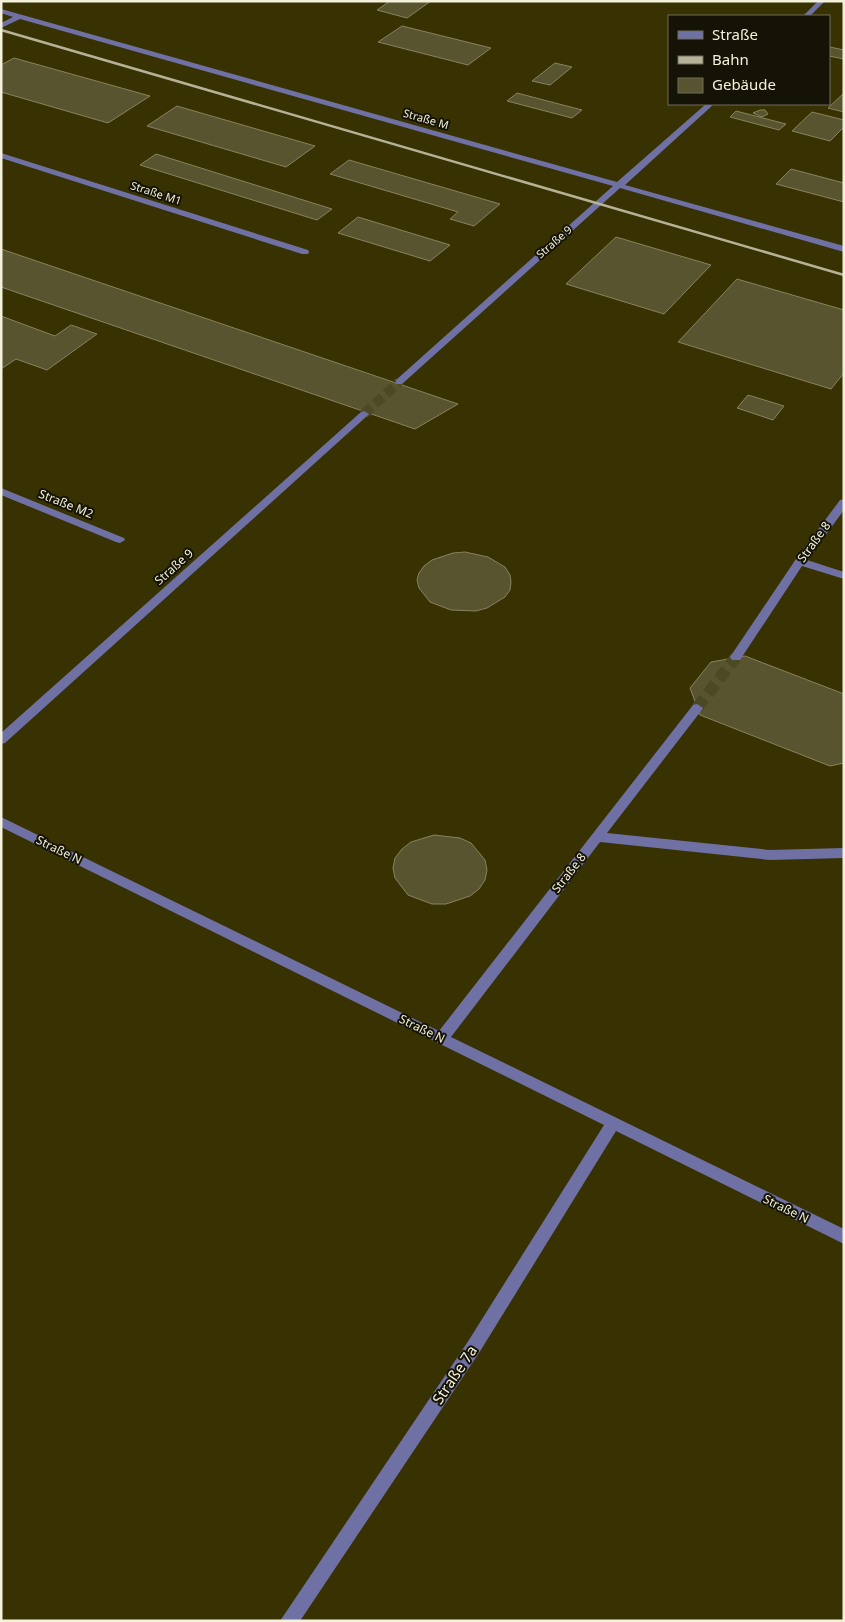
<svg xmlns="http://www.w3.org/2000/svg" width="845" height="1622" viewBox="0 0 845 1622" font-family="'Noto Sans',sans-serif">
<rect width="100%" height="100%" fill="#302b05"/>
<path fill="#383101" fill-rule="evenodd" d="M 1,1 L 844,1 L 844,1621 L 1,1621 ZM 669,16 L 829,16 L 829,104 L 669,104 Z"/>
<path fill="#595430" stroke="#88835d" d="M 390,1 L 431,1 L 407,18 L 377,10 Z
M 402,26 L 491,48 L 468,65 L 378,42 Z
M 830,47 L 844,50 L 844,59 L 829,56 Z
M 14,58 L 150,96 L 108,123 L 1,92 L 1,65 Z
M 555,63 L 572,67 L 550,85 L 532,81 Z
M 517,93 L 582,110 L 572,118 L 507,101 Z
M 844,93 L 844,112 L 828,108 Z
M 177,106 L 315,146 L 286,167 L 147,126 Z
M 760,110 L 765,110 L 768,114 L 762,117 L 753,113 Z
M 736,111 L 786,124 L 779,130 L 730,117 Z
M 812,112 L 844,120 L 844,127 L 830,141 L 792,131 Z
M 156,154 L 332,209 L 317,220 L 140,165 Z
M 349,160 L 500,204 L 474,226 L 450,219 L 458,212 L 330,174 Z
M 791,169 L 844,183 L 844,202 L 776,184 Z
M 358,217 L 450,245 L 430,261 L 338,233 Z
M 616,237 L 711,265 L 664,314 L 566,284 Z
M 1,249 L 458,404 L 415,429 L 1,287 Z
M 737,279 L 844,310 L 844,373 L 831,389 L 678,342 Z
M 1,316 L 55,336 L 71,325 L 97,334 L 47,370 L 16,359 L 1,369 Z
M 748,395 L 784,406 L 773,420 L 737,408 Z
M 465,552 L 488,557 L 505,567 L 510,575 L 511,582 L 510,590 L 505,597 L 487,608 L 476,611 L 451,610 L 430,602 L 419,588 L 417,580 L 419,573 L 424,566 L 432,560 L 453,553 Z
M 745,656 L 844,694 L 844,763 L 830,766 L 700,715 L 690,688 L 711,662 Z
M 434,835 L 460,838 L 471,843 L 485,860 L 487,870 L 485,880 L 479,889 L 470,896 L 446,904 L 432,904 L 408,895 L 395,878 L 393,868 L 395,858 L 402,849 L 411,842 Z"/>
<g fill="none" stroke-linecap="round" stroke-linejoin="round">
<path stroke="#4d4925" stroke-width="10" stroke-dasharray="10 5" stroke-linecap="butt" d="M 364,414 L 399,382"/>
<path stroke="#4d4925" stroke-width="12" stroke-dasharray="12 6" stroke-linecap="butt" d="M 697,708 L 736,657"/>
<path fill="#6f71a5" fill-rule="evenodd" d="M 818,1 L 825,1 L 810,16 L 803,16 Z
M 1,9 L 617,182 L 706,104 L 714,104 L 625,185 L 844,246 L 844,252 L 620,188 L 402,384 L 396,384 L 396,380 L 613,186 L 20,19 L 1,28 L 1,23 L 13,17 L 1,13 Z
M 1,153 L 308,250 L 309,252 L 308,254 L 302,254 L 1,158 Z
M 364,411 L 369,414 L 367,416 L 5,743 L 1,744 L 1,733 L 361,412 Z
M 1,488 L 124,538 L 125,540 L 120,543 L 116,542 L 1,495 Z
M 844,499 L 844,510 L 807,560 L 844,572 L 844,579 L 802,566 L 740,660 L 732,660 L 730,657 L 732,654 L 796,559 L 840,500 Z
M 697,704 L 703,708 L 701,711 L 607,833 L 770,850 L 844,848 L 844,858 L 770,860 L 600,842 L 451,1037 L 844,1229 L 844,1244 L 616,1131 L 479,1353 L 300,1621 L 280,1621 L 467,1343 L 604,1125 L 1,827 L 1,817 L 439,1031 L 693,705 Z"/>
<path stroke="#b5b297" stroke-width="2.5" d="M 1,30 L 844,275"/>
</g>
<g text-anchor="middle" stroke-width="4" stroke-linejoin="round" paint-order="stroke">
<g font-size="11" fill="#f3f1dc" stroke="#151305">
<text transform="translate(426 119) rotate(16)" y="4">Straße M</text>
<text transform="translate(156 193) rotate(18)" y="4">Straße M1</text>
<text transform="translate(554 242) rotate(-41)" y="4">Straße 9</text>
</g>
<g font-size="12" fill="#f3f1dc" stroke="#151305">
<text transform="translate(66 504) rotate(22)" y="4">Straße M2</text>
<text transform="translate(814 542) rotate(-54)" y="4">Straße 8</text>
<text transform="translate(174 567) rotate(-42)" y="4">Straße 9</text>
<text transform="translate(59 850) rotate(26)" y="4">Straße N</text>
<text transform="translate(569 873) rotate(-52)" y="4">Straße 8</text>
<text transform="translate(422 1029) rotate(26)" y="4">Straße N</text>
<text transform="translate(786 1209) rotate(26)" y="4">Straße N</text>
</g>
<g font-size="15" fill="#f3f1dc" stroke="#151305">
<text transform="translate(455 1375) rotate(-56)" y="5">Straße 7a</text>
</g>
</g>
<rect width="845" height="1622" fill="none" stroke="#f3f1dc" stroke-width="5"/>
<rect x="668" y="15" width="162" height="90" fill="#151305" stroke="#6e6c5b"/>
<rect x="678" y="31" width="25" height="8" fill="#6f71a5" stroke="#6e6c5b"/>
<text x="712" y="40" font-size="15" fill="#f3f1dc">Straße</text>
<rect x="678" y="56" width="25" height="8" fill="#b5b297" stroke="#6e6c5b"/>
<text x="712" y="65" font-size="15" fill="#f3f1dc">Bahn</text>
<rect x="678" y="78" width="25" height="15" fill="#595430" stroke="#6e6c5b"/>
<text x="712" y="90" font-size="15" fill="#f3f1dc">Gebäude</text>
</svg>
